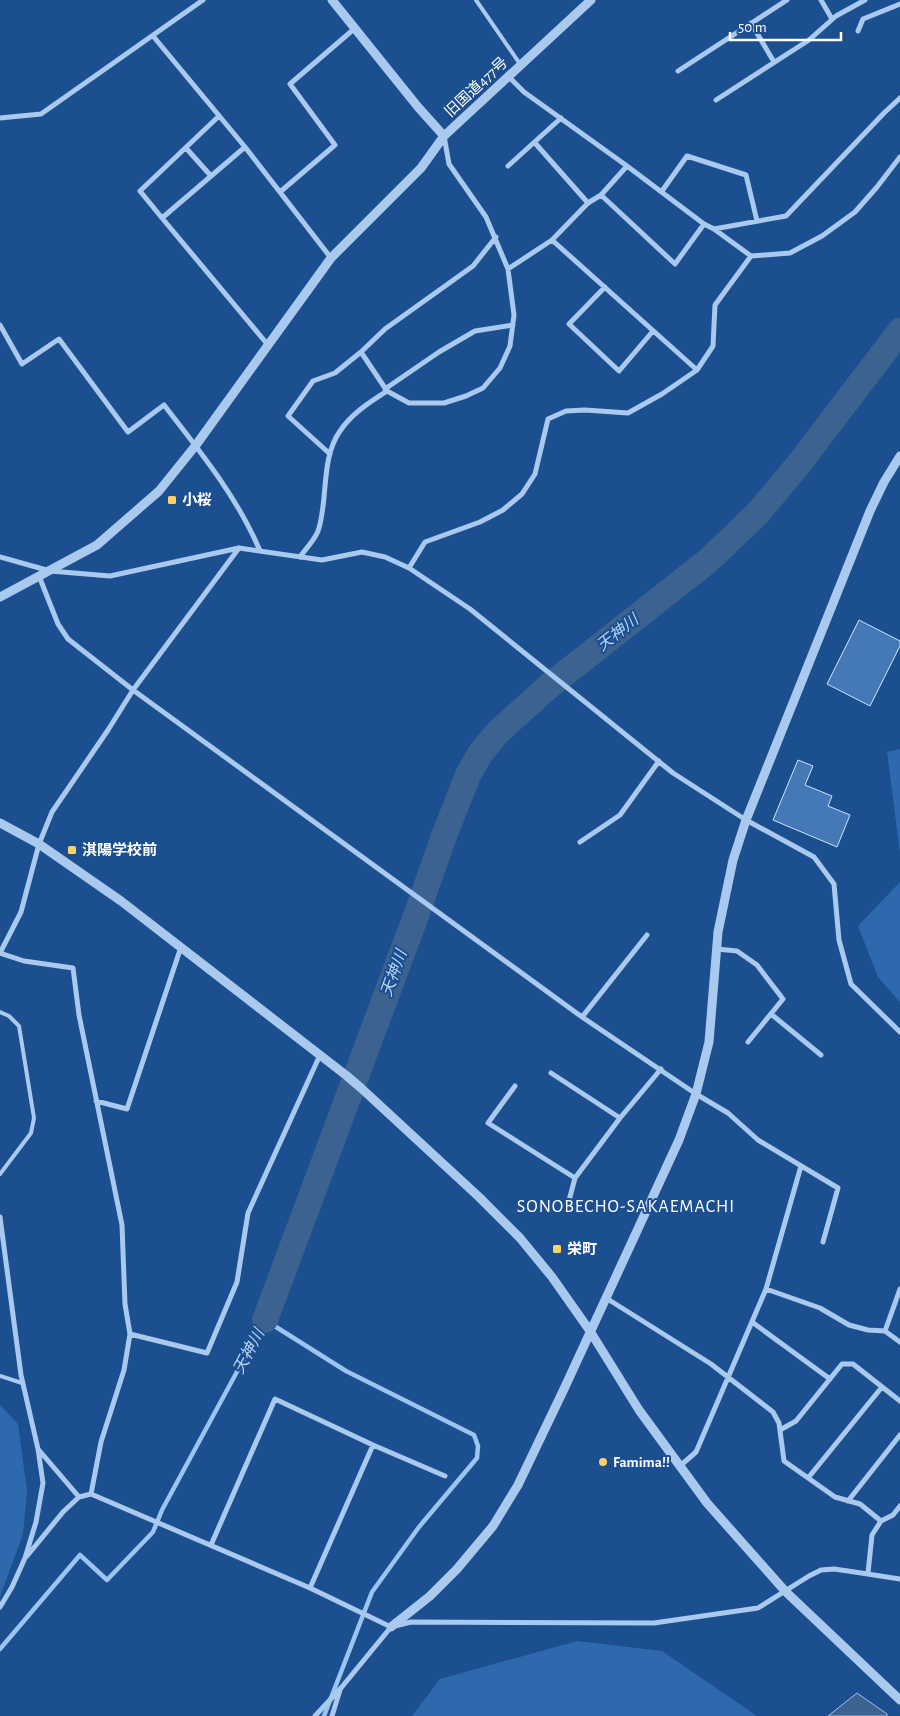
<svg xmlns="http://www.w3.org/2000/svg" width="900" height="1716" viewBox="0 0 900 1716" font-family="'Alegreya Sans','Noto Sans JP',sans-serif">
<rect width="100%" height="100%" fill="#1b4f8f"/>
<path fill="#2e69ad" d="M 900,749 L 900,853 L 887,752 Z
M 900,882 L 900,1002 L 878,977 L 858,926 Z
M 0,1405 L 18,1424 L 27,1491 L 23,1534 L 0,1597 Z
M 577,1641 L 662,1651 L 757,1716 L 412,1716 L 440,1679 Z"/>
<path fill="#3c6290" stroke="#9cc4f0" d="M 857,1693 L 887,1714 L 887,1716 L 828,1716 Z"/>
<g fill="none" stroke-linecap="round" stroke-linejoin="round">
<path stroke="#9cc4f0" stroke-width="4.5" d="M 0,1649 L 80,1555 L 107,1580 L 153,1532 L 162,1510 L 265,1320 L 346,1371 L 474,1435 L 478,1446 L 477,1458 L 419,1527 L 372,1592 L 324,1716"/>
<path stroke="#3c6290" stroke-width="26" d="M 265,1320 L 417,913 L 444,836 L 468,775 L 480,754 L 497,733 L 549,686 L 709,560 L 758,513 L 798,465 L 900,331"/>
</g>
<path fill="#4478b7" stroke="#cfe3fa" d="M 859,620 L 900,641 L 900,646 L 870,706 L 827,684 Z
M 798,760 L 813,766 L 805,785 L 832,796 L 828,806 L 850,815 L 837,847 L 773,820 Z"/>
<g fill="none" stroke-linecap="round" stroke-linejoin="round">
<path stroke="#a9c9ee" stroke-width="4" d="M 476,0 L 520,64
M 0,1012 L 9,1016 L 19,1026 L 34,1118 L 31,1133 L 0,1174
M 0,1376 L 22,1383"/>
<path stroke="#a9c9ee" stroke-width="5" d="M 821,0 L 832,19
M 751,23 L 774,62
M 858,31 L 863,19 L 900,4
M 153,36 L 245,147 L 331,258
M 678,71 L 787,0
M 508,76 L 524,92 L 627,166 L 704,224 L 714,229 L 751,256 L 790,253 L 822,236 L 855,212 L 877,187 L 900,157
M 716,100 L 809,40 L 836,16 L 865,0
M 0,118 L 41,114 L 203,0
M 535,143 L 588,203
M 245,147 L 162,218 L 268,345
M 186,148 L 211,176
M 508,166 L 561,118
M 627,166 L 601,195 L 588,203 L 552,240 L 697,370
M 662,191 L 687,156 L 746,175 L 757,221
M 280,192 L 335,145 L 290,84 L 354,29
M 601,195 L 675,264 L 704,224
M 162,218 L 140,191 L 219,116
M 714,229 L 786,216 L 884,113 L 900,98
M 508,269 L 552,240
M 605,287 L 569,324 L 619,371 L 653,331
M 0,325 L 22,364 L 59,339 L 128,432 L 164,405 C 199,450 238,498 260,551
M 385,389 L 439,352 L 475,331 L 513,325
M 387,391 L 361,352 L 385,329 L 473,266 L 496,237
M 330,454 L 288,416 L 313,381 L 335,373 L 361,352
M 0,557 L 50,571 L 110,576 L 239,548 L 322,560 L 362,552 L 385,557 L 409,568 L 470,609 L 673,773 L 746,820 L 814,857 L 834,884 L 839,940 L 851,984 L 900,1032
M 300,557 C 306,548 317,538 319,528 C 328,497 321,458 340,431 C 352,413 370,402 387,391 L 409,403 L 444,403 L 466,396 L 483,388 L 500,368 L 510,346 L 514,315 L 508,269 L 486,217 L 449,164 L 444,136
M 409,568 L 425,542 L 480,522 L 503,510 L 522,494 L 535,474 L 548,419 L 566,411 L 585,410 L 628,413 L 662,394 L 697,370 L 713,346 L 715,305 L 751,256
M 39,576 L 58,624 L 68,639 L 133,690 L 582,1017 L 696,1094 L 728,1113 L 758,1140 L 838,1188 L 823,1242
M 580,842 L 620,815 L 659,761
M 717,949 L 737,951 L 757,965 L 783,999 L 748,1042
M 0,953 L 24,961 L 73,968 L 79,1015 L 122,1225 L 125,1304 L 130,1334 L 124,1370 L 101,1442 L 91,1494
M 0,953 L 21,912 L 39,844 L 52,812 L 108,730 L 133,690 L 239,548
M 771,1014 L 821,1055
M 582,1017 L 647,935
M 551,1073 L 620,1118
M 515,1086 L 488,1123 L 575,1178
M 96,1101 L 127,1109 L 181,947
M 567,1208 L 575,1178 L 620,1118 L 661,1069
M 0,1217 L 21,1375 L 38,1449 L 43,1483 L 36,1522 L 25,1558 L 12,1587 L 0,1607
M 766,1289 L 820,1308 L 849,1325 L 868,1330 L 885,1331 L 900,1342
M 606,1298 L 711,1364 L 773,1412 L 779,1423 L 784,1461 L 835,1497 L 860,1504 L 881,1521
M 752,1322 L 830,1379
M 885,1331 L 900,1289
M 130,1334 L 207,1353 L 237,1282 L 248,1213 L 320,1055
M 780,1430 L 796,1421 L 842,1364 L 853,1364 L 900,1401
M 38,1449 L 79,1497 L 91,1494 L 310,1588 L 391,1627
M 680,1466 L 696,1452 L 766,1289 L 801,1166
M 808,1478 L 882,1387
M 848,1501 L 900,1435
M 211,1545 L 275,1399 L 373,1445 L 445,1476
M 27,1556 L 63,1512 L 79,1497
M 868,1573 L 872,1535 L 881,1521 L 893,1515 L 900,1506
M 310,1588 L 373,1445
M 315,1716 L 341,1688 L 391,1627 L 411,1622 L 654,1623 L 758,1608 L 809,1576 L 821,1570 L 834,1569 L 848,1571 L 900,1579
M 332,1716 L 340,1690"/>
<path stroke="#a9c9ee" stroke-width="9" d="M 332,0 L 418,107 L 444,136
M 0,597 L 97,545 L 159,491 L 196,445 L 331,258 L 421,168 L 444,136 L 591,0
M 0,823 L 39,844 L 121,901 L 347,1076 L 361,1088 L 479,1197 L 520,1238 L 552,1277 L 590,1331 L 639,1410 L 707,1503 L 785,1591 L 900,1700
M 391,1627 L 430,1596 L 457,1569 L 493,1526 L 518,1485 L 564,1389 L 679,1140 L 696,1094 L 709,1042 L 718,932 L 733,860 L 746,820 L 870,511 L 884,482 L 900,456"/>
</g>
<g fill="#ffd166" stroke="#1b4f8f" stroke-width="2">
<rect x="167" y="495" width="10" height="10" rx="2.5"/>
<rect x="67" y="845" width="10" height="10" rx="2.5"/>
<rect x="552" y="1244" width="10" height="10" rx="2.5"/>
<circle cx="603" cy="1462" r="5"/>
</g>
<g text-anchor="middle" stroke-width="4" stroke-linejoin="round" paint-order="stroke">
<g font-size="15" fill="#fff" stroke="#1b4f8f">
<text transform="translate(476 87) rotate(-43)" y="5">旧国道477号</text>
</g>
<g font-size="15" font-weight="bold" fill="#fff" stroke="#1b4f8f" text-anchor="start">
<text x="182" y="505">小桜</text>
<text x="82" y="855">淇陽学校前</text>
<text x="567" y="1254">栄町</text>
<text x="613" y="1467">Famima!!</text>
</g>
<g font-size="16" font-style="italic" fill="#b5d3f5" stroke="#1b4f8f">
<text transform="translate(617 632) rotate(-38)" y="6">天神川</text>
<text transform="translate(393 973) rotate(-70)" y="6">天神川</text>
<text transform="translate(248 1351) rotate(-62)" y="6">天神川</text>
</g>
<g font-size="18" letter-spacing="1" fill="#fff" stroke="#1b4f8f">
<text x="626" y="1212">SONOBECHO-SAKAEMACHI</text>
</g>
</g>
<path d="M730 32v8h111v-8" fill="none" stroke="#ffffff" stroke-width="2.5"/>
<text x="738" y="32" font-size="15" fill="#ffffff" stroke="#1b4f8f" stroke-width="4" paint-order="stroke">50 m</text>
</svg>
